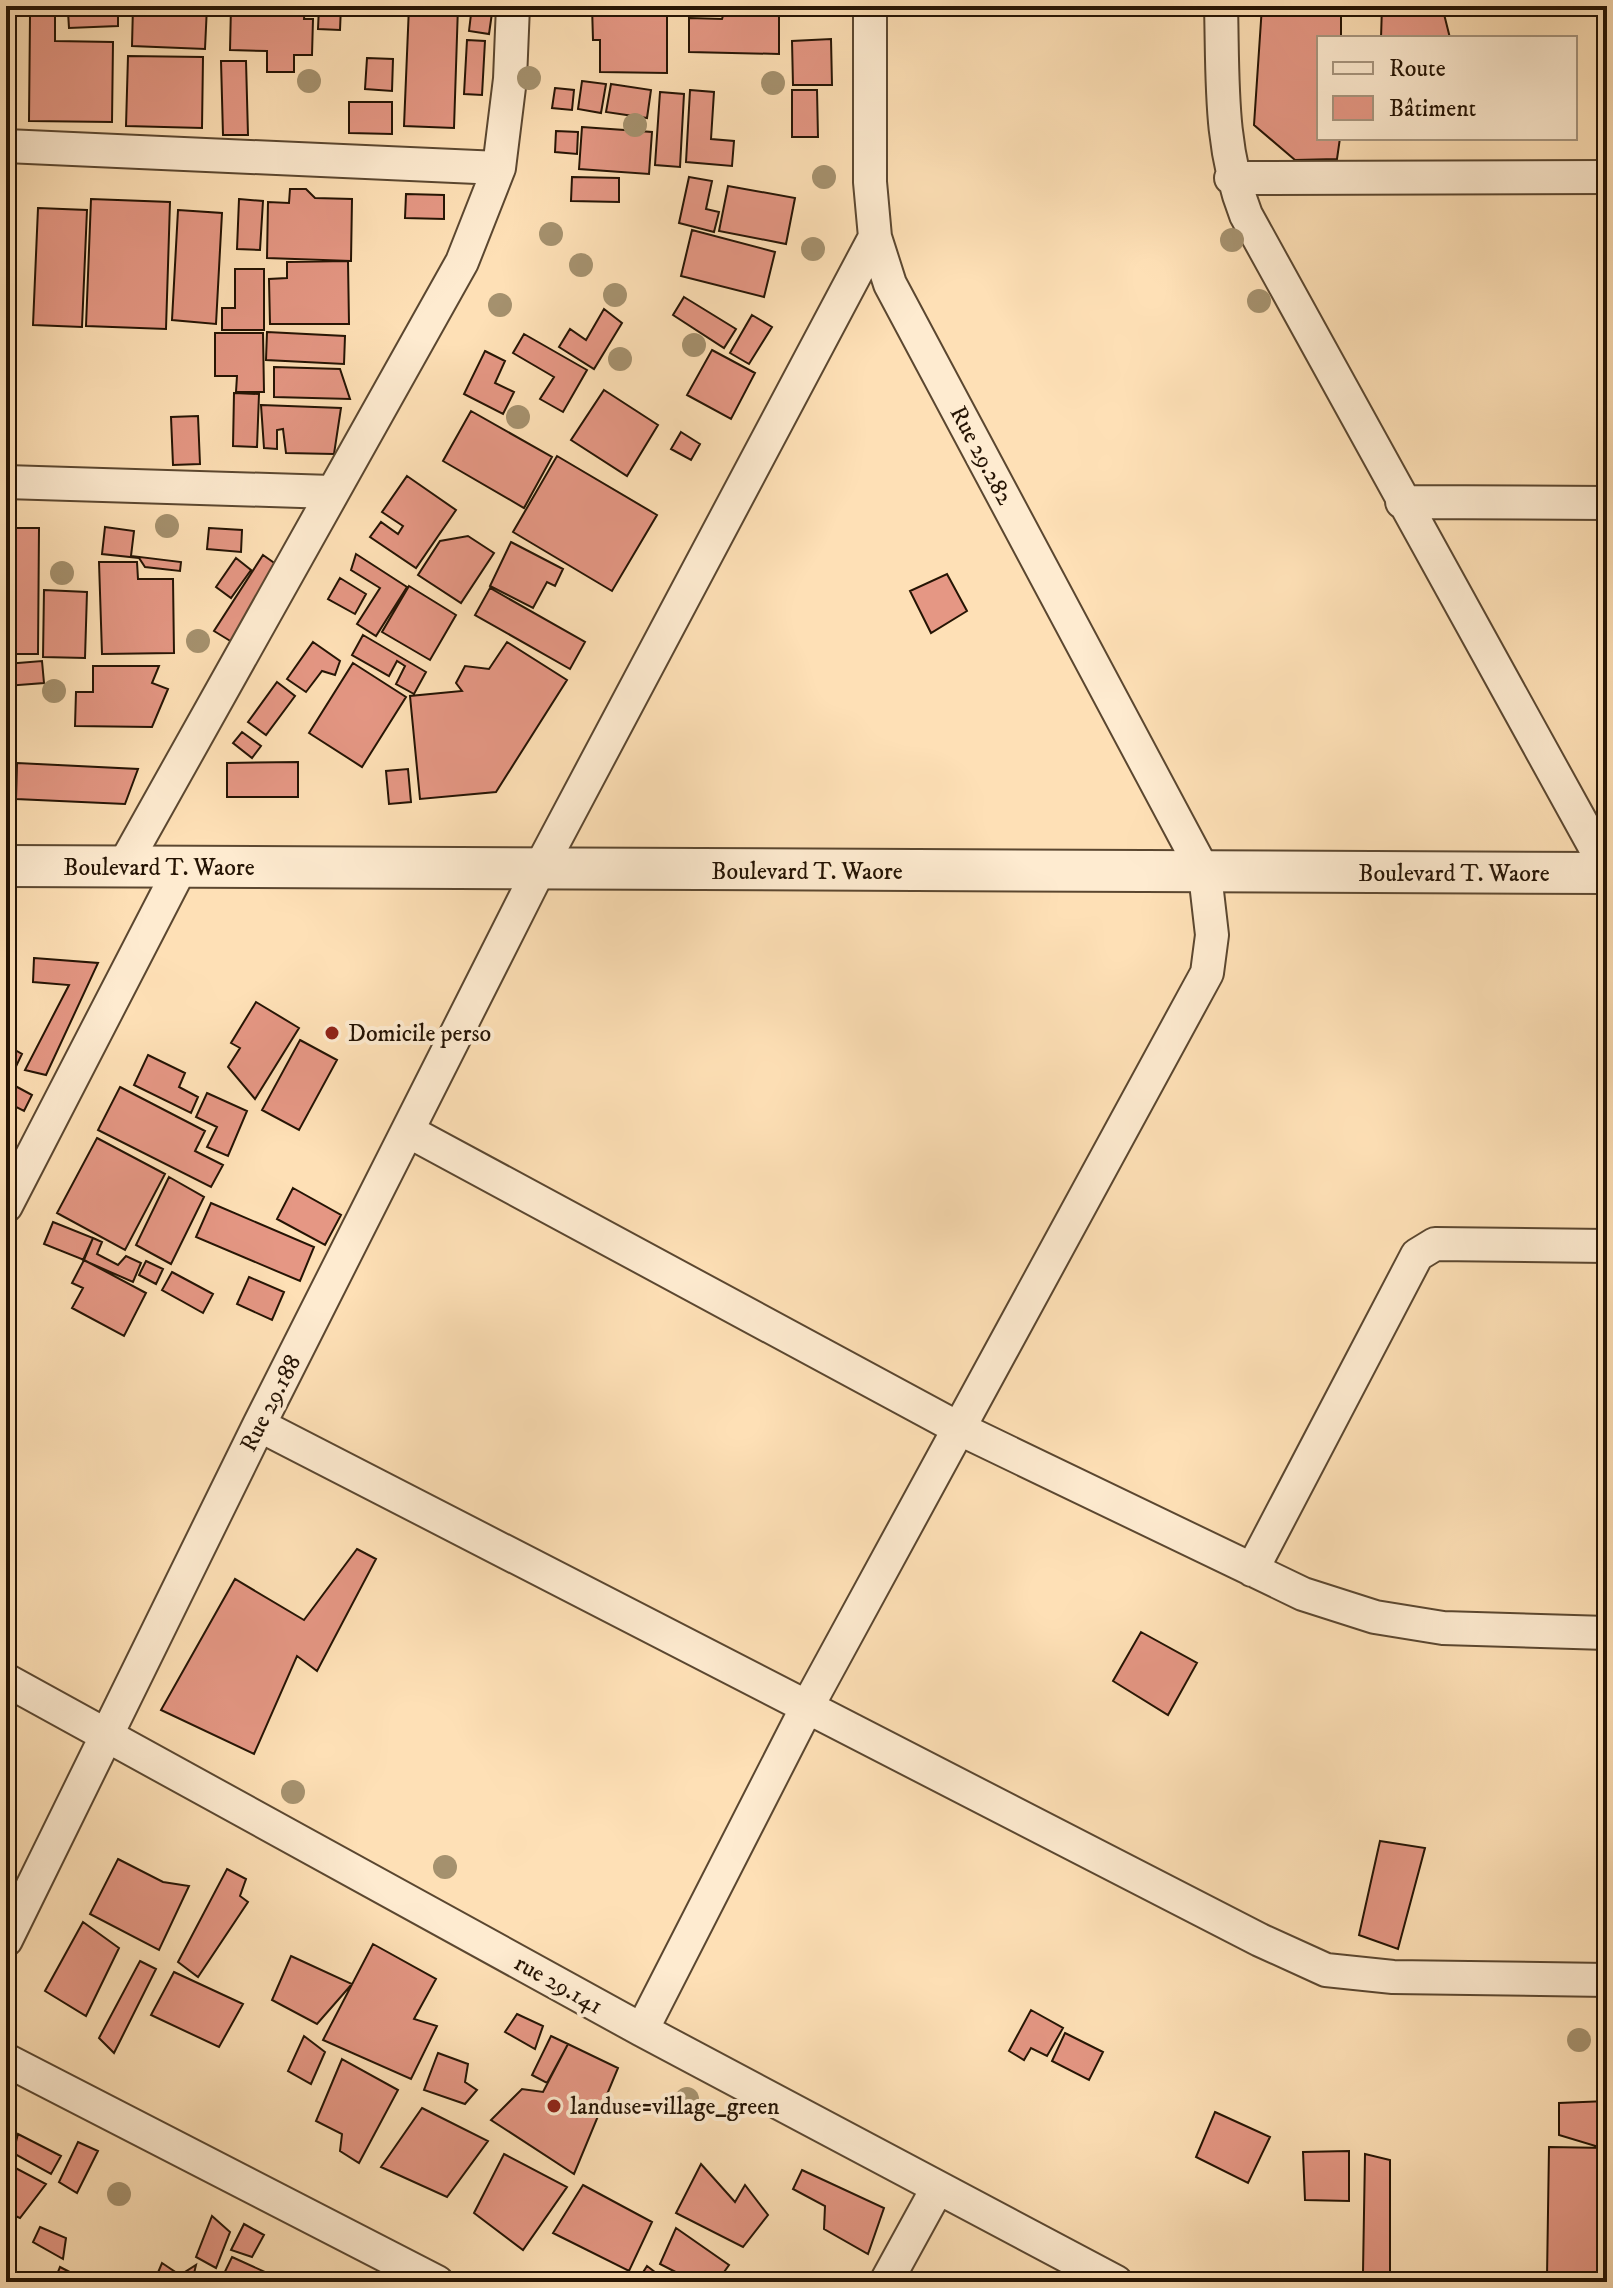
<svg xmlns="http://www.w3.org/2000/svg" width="1613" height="2288" viewBox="0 0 1613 2288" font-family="'IM FELL DW Pica',serif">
<rect width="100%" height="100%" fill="#fee0b6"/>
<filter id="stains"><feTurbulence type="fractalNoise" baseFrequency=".0025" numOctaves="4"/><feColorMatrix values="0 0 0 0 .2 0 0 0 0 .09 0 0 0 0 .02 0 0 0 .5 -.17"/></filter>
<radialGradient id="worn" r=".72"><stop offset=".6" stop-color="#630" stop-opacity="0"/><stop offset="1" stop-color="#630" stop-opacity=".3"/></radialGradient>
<path fill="#e59784" stroke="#251404" stroke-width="2" d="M 76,6 L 118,6 L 118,26 L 69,28 L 68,12 L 76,11 Z
M 133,6 L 207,6 L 205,49 L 132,46 Z
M 231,6 L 305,6 L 304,19 L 313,19 L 312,55 L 294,55 L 294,72 L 267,72 L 267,51 L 230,50 Z
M 319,6 L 394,6 L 394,9 L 341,6 L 340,30 L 318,29 Z
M 409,6 L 458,6 L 454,128 L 404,126 Z
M 472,6 L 493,6 L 489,34 L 469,31 Z
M 592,6 L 667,6 L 667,73 L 600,72 L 600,40 L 593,40 Z
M 691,6 L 719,6 L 718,15 L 691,14 Z
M 726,6 L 779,6 L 779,54 L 689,52 L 689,18 L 722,19 Z
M 1262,6 L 1341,6 L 1341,38 L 1319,38 L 1319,138 L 1340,138 L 1337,159 L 1295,160 L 1254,125 Z
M 1382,6 L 1442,6 L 1450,38 L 1381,38 Z
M 30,16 L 55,16 L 55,41 L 113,42 L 112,122 L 29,121 Z
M 831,39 L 832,85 L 793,85 L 792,41 Z
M 467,40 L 485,41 L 482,95 L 464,94 Z
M 128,56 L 203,57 L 202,128 L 126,126 Z
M 367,58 L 393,59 L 392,91 L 365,89 Z
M 221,61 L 246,61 L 248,135 L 223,135 Z
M 582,81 L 606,84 L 601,113 L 578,109 Z
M 611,84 L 651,90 L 647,118 L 606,112 Z
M 555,88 L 574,90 L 572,110 L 552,108 Z
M 690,90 L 714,92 L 711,139 L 734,141 L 732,166 L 686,162 Z
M 792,90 L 817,90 L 818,137 L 792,137 Z
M 660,92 L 684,94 L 680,167 L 655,165 Z
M 349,102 L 392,102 L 392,134 L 349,133 Z
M 582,127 L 652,132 L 649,174 L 579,169 Z
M 556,131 L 578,132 L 577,154 L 555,152 Z
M 572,177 L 619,178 L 619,202 L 571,201 Z
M 689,177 L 712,181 L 706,209 L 719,212 L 714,232 L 679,223 Z
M 728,186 L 795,198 L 786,244 L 719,231 Z
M 290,189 L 306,189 L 315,198 L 352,199 L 351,261 L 267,258 L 268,202 L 289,203 Z
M 406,194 L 444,195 L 444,219 L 405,218 Z
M 91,199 L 170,202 L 166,329 L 86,326 Z
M 239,199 L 263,201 L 260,250 L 237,249 Z
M 38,208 L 87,210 L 82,327 L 33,325 Z
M 178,210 L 222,213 L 216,324 L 172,320 Z
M 692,230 L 775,252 L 764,297 L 681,276 Z
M 348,261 L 349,324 L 270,324 L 269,279 L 287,278 L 287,262 Z
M 235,269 L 264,269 L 264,330 L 222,330 L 222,308 L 235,308 Z
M 684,297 L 736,329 L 724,348 L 673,315 Z
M 604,309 L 622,323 L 594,369 L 559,347 L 570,329 L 586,340 Z
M 752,315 L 772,327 L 749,364 L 730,353 Z
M 267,332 L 345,336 L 344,364 L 266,360 Z
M 215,333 L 263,333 L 264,392 L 236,392 L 237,376 L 215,376 Z
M 524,334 L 587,370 L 563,412 L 540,399 L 554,377 L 513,353 Z
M 712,350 L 755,373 L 731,419 L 687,395 Z
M 485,351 L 505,361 L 495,383 L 514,392 L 503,414 L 464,394 Z
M 274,367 L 340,369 L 350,399 L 274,397 Z
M 604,390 L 658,425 L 627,476 L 571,440 Z
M 234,393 L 259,394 L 257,447 L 233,446 Z
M 261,405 L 341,408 L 334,454 L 286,453 L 283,429 L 277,430 L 277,449 L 264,448 Z
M 471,411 L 552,457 L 524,508 L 443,461 Z
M 198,416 L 200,464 L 173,465 L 171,417 Z
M 681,432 L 700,444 L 691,460 L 671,449 Z
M 557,456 L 657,515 L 612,591 L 513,532 Z
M 407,476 L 456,510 L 416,568 L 370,537 L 381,522 L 398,534 L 403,526 L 382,512 Z
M 105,527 L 134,531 L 131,556 L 181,562 L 180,571 L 145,567 L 139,558 L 102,554 Z
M 6,528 L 39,528 L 38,654 L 6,654 Z
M 209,528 L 242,530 L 241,552 L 207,549 Z
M 468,536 L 494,553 L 461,603 L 418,575 L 440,541 Z
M 511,542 L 563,569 L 555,586 L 547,582 L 533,608 L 490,586 Z
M 356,554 L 407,587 L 376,636 L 357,624 L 380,588 L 351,570 Z
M 263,555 L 280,567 L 232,642 L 214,631 Z
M 236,558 L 251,570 L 231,598 L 216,587 Z
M 99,562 L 137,562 L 138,579 L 173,579 L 174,653 L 102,654 Z
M 947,574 L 967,611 L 931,633 L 910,591 Z
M 340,578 L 366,594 L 355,614 L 328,599 Z
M 409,586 L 456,615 L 430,660 L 382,632 Z
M 490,588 L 585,642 L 570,669 L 475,615 Z
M 44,590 L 87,592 L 85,658 L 43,657 Z
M 363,635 L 426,672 L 414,694 L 396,684 L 405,666 L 397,661 L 389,676 L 352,655 Z
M 313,642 L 340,661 L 335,675 L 322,671 L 306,692 L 287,679 Z
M 507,642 L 567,680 L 496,792 L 420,799 L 410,696 L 462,691 L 456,683 L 465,666 L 489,669 Z
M 42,661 L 44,683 L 6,686 L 6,664 Z
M 353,663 L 406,697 L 362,767 L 309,733 Z
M 93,666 L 159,666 L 152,683 L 168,689 L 152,727 L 75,726 L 76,692 L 93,692 Z
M 277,682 L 295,696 L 266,735 L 248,722 Z
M 242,732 L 261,746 L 252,758 L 233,743 Z
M 298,762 L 298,797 L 227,797 L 227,763 Z
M 17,763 L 138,769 L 125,804 L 16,799 Z
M 408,769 L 411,802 L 389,804 L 386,771 Z
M 34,958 L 98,963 L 46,1075 L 25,1070 L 69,985 L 33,982 Z
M 256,1002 L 299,1028 L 255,1099 L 228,1067 L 240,1048 L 231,1043 Z
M 300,1040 L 337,1060 L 299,1130 L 262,1110 Z
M 6,1045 L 22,1054 L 10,1079 L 6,1077 Z
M 148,1055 L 185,1073 L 179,1087 L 198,1097 L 191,1113 L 134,1085 Z
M 6,1081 L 32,1095 L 24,1111 L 6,1102 Z
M 120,1087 L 205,1131 L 195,1151 L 223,1165 L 211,1187 L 98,1130 Z
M 207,1093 L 247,1111 L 228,1156 L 207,1147 L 217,1127 L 196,1117 Z
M 97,1138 L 165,1174 L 125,1250 L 57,1213 Z
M 169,1177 L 204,1197 L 171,1264 L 136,1245 Z
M 293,1188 L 341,1215 L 325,1245 L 277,1219 Z
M 211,1203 L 314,1247 L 300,1281 L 196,1237 Z
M 53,1222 L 93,1238 L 84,1260 L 44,1244 Z
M 93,1238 L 102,1242 L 97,1254 L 118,1265 L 126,1256 L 141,1263 L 133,1282 L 83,1260 Z
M 84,1260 L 146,1293 L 124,1336 L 72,1308 L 83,1288 L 72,1283 Z
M 146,1261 L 163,1269 L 156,1284 L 139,1275 Z
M 172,1272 L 213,1294 L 203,1313 L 162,1290 Z
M 249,1277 L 284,1292 L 272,1320 L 237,1304 Z
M 357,1549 L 376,1559 L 317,1671 L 297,1656 L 254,1754 L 161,1710 L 235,1579 L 304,1620 Z
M 1141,1632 L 1197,1663 L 1168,1715 L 1113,1681 Z
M 1380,1841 L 1425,1848 L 1398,1949 L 1359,1935 Z
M 118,1859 L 163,1882 L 189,1886 L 159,1950 L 90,1914 Z
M 227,1869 L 246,1879 L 240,1896 L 248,1902 L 198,1977 L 178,1962 Z
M 83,1922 L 119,1948 L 86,2016 L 45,1991 Z
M 373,1944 L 436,1979 L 414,2019 L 437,2026 L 411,2079 L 323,2040 Z
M 291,1956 L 352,1984 L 317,2024 L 272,2000 Z
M 140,1961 L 156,1969 L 114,2053 L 99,2038 Z
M 174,1972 L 243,2004 L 219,2047 L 151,2015 Z
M 1031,2010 L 1063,2028 L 1047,2056 L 1031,2048 L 1024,2060 L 1009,2051 Z
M 517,2014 L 543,2026 L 535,2049 L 505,2032 Z
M 1065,2033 L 1103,2052 L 1089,2080 L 1052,2061 Z
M 304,2036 L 325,2052 L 311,2084 L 288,2071 Z
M 551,2036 L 568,2044 L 547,2083 L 532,2075 Z
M 568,2044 L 618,2068 L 574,2174 L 491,2120 L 522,2089 L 543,2092 Z
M 438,2053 L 468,2064 L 465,2082 L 477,2090 L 465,2104 L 424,2090 Z
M 342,2059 L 398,2090 L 359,2163 L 340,2151 L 342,2134 L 316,2121 Z
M 1607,2101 L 1602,2148 L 1559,2135 L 1559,2103 Z
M 422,2108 L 488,2141 L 447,2197 L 381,2167 Z
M 1215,2112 L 1270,2137 L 1248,2183 L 1196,2157 Z
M 18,2134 L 61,2156 L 51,2174 L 13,2153 Z
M 78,2142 L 98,2151 L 77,2193 L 59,2182 Z
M 1549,2147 L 1607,2148 L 1607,2276 L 1547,2277 Z
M 1349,2151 L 1349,2201 L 1305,2200 L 1303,2152 Z
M 504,2154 L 567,2187 L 523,2250 L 474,2213 Z
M 1365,2154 L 1390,2160 L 1390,2273 L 1363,2272 Z
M 6,2163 L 46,2184 L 20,2218 L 6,2212 Z
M 701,2164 L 735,2202 L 745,2185 L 768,2215 L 743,2247 L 676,2213 Z
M 802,2170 L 884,2208 L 868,2254 L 824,2229 L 825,2206 L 793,2189 Z
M 583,2185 L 652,2222 L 629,2271 L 553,2233 Z
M 212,2216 L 230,2232 L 216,2268 L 196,2257 Z
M 244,2224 L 264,2235 L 252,2257 L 231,2250 Z
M 40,2227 L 66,2238 L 63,2259 L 33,2242 Z
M 676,2228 L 729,2265 L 717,2282 L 695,2282 L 660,2264 Z
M 232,2257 L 287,2282 L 220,2282 Z
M 162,2263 L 180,2275 L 196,2265 L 192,2282 L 154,2282 Z
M 647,2266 L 668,2282 L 637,2282 Z
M 60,2267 L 89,2282 L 54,2282 Z"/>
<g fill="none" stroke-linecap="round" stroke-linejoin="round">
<defs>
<path id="minor" d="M 1221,6 C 1223,78 1219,147 1246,215 L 1607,869
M 6,146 L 499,168
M 1231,178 L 1607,177
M 6,482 L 332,492
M 1402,502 L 1607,503
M 123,867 L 462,262 L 499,168 L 510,79 L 513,6
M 408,1131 L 958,1428 L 1303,1594 L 1375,1617 L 1443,1628 L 1607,1633
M 6,1206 L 181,867
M 259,1425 L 1260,1940 L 1326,1970 L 1393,1977 L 1607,1980
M 1252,1570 L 1417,1255 L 1435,1244 L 1607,1246
M 6,1680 L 642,2030 L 1116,2282
M 6,1940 L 259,1425 L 540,868 L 875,237
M 642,2030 L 806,1709 L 1207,973 L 1212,935 L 1205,874 L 890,284 L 875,237 L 870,182 L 870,6
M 6,2060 L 437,2282
M 886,2282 L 937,2189"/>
<path id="tertiary" d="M 6,866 L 1607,873"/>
</defs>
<use href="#minor" stroke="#5b4730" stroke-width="36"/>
<use href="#tertiary" stroke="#5b4730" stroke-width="44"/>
<use href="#minor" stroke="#feebd0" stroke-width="32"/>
<use href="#tertiary" stroke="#feebd0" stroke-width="40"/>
</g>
<g fill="#a5916e">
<circle cx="529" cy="78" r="12"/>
<circle cx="309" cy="81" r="12"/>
<circle cx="773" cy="83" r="12"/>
<circle cx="635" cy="125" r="12"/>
<circle cx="824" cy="177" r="12"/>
<circle cx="551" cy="234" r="12"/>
<circle cx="1232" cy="240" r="12"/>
<circle cx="813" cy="249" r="12"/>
<circle cx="581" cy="265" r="12"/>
<circle cx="615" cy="295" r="12"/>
<circle cx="1259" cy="301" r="12"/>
<circle cx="500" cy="305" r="12"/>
<circle cx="694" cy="345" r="12"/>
<circle cx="620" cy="359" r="12"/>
<circle cx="518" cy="417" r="12"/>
<circle cx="167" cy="526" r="12"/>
<circle cx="62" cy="573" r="12"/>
<circle cx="198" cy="641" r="12"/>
<circle cx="54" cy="691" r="12"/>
<circle cx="293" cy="1792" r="12"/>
<circle cx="445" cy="1867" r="12"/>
<circle cx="1579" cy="2040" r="12"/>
<circle cx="687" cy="2099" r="12"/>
<circle cx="119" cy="2194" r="12"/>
</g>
<g fill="#8f2418" stroke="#feebd0" stroke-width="3">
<circle cx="332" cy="1033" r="8"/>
<circle cx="554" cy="2106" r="8"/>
</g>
<g text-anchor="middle" stroke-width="8" stroke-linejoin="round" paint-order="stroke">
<g font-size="24" fill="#251404" stroke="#feebd0">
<text transform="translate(982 455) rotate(62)" y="8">Rue 29.282</text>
<text x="159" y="875">Boulevard T. Waore</text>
<text x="807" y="879">Boulevard T. Waore</text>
<text x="1454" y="881">Boulevard T. Waore</text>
<text transform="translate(270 1403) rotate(-63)" y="8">Rue 29.188</text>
<text transform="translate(559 1984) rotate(29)" y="8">rue 29.141</text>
</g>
<g font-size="24" fill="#251404" stroke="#feebd0" text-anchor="start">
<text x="348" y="1041">Domicile perso</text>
<text x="570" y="2114">landuse=village_green</text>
</g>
</g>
<rect width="1613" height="2288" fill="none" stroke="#fee0b6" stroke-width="32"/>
<rect x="8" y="8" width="1597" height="2272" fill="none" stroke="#251404" stroke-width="4"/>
<rect x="16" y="16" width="1581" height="2256" fill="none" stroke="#251404" stroke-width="2"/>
<rect x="1317" y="36" width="260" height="104" fill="#feebd0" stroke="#a7957e" stroke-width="2"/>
<rect x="1333" y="62" width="40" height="12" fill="#feebd0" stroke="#a7957e" stroke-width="2"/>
<text x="1389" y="76" font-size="24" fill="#251404">Route</text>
<rect x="1333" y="96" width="40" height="24" fill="#e59784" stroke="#a7957e" stroke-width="2"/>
<text x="1389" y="116" font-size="24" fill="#251404">Bâtiment</text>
<rect width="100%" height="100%" filter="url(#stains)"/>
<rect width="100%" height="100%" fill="url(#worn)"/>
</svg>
